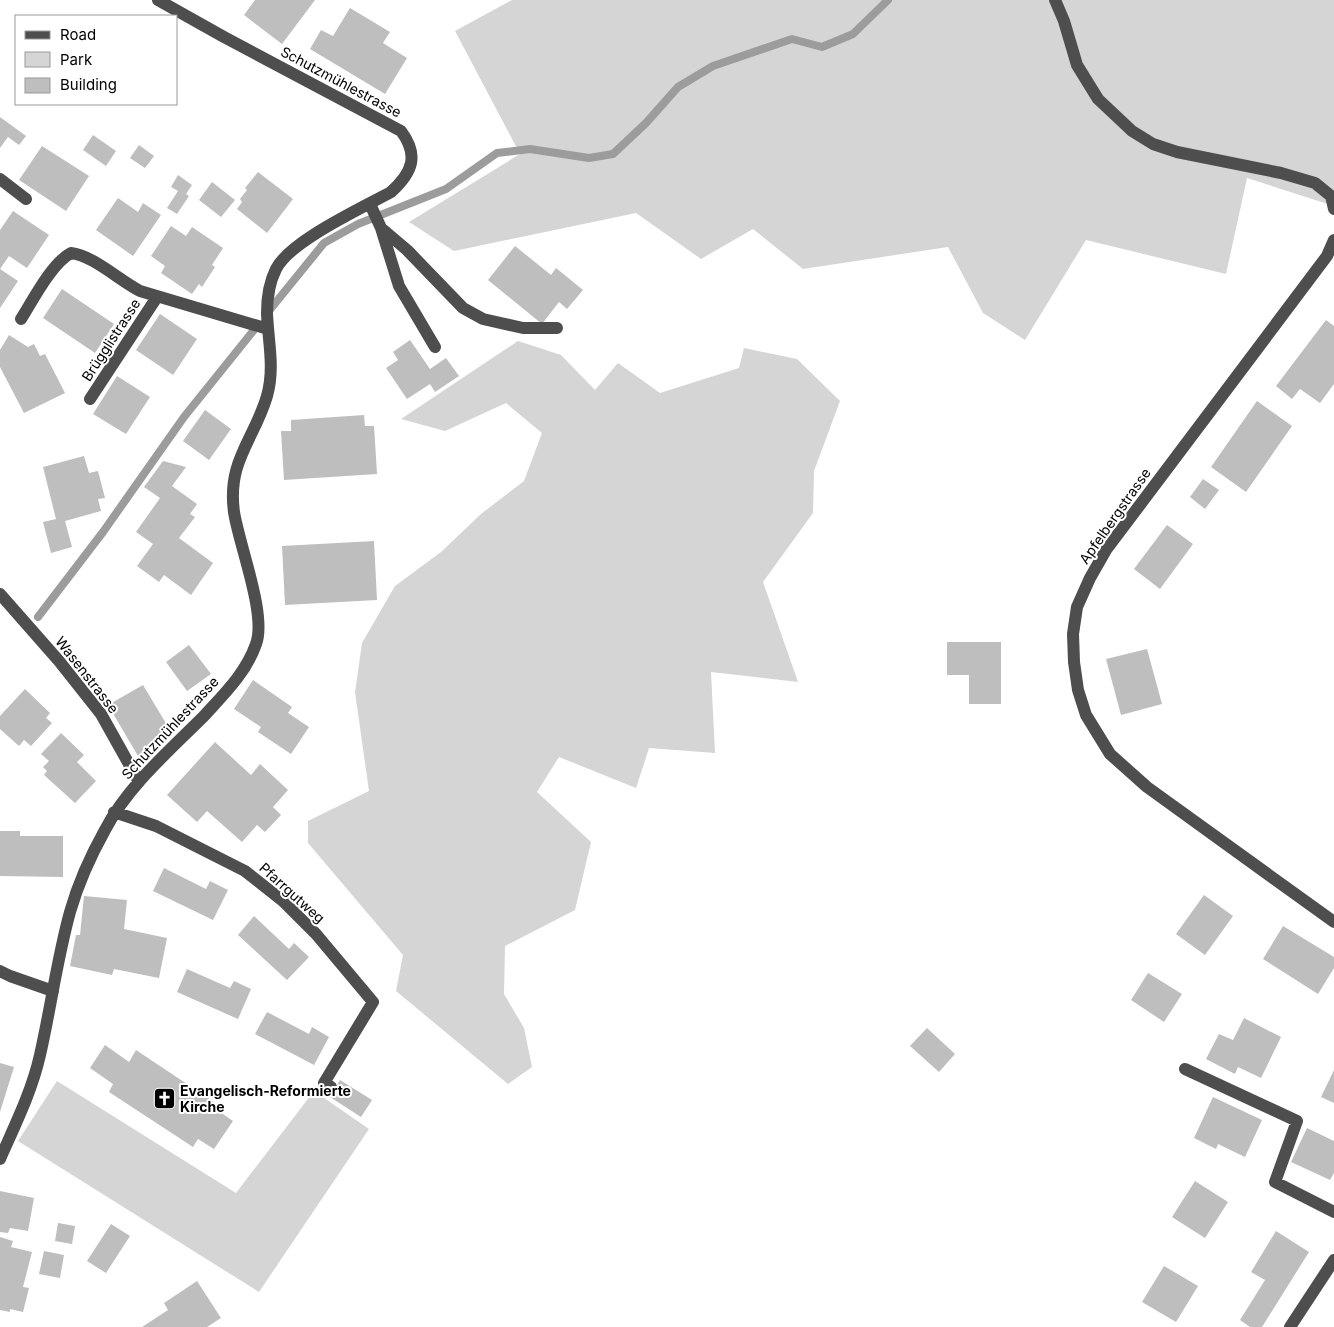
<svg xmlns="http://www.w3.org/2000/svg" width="1334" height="1327" viewBox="0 0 1334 1327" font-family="Inter,sans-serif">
<rect width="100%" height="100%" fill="#fff"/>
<path fill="#d5d5d5" d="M 512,0 L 1334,0 L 1334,206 L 1247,178 L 1226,274 L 1086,240 L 1025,340 L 983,313 L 948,247 L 803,269 L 753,229 L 701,259 L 636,213 L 454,251 L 409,222 L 520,154 L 455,31 Z
M 518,341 L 561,355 L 595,390 L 618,363 L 660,393 L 739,368 L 744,348 L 797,359 L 840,401 L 814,471 L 813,513 L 763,582 L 798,682 L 711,672 L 715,753 L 649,748 L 636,788 L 559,757 L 537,792 L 591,842 L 575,910 L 505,946 L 504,994 L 524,1028 L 532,1067 L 508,1084 L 396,991 L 403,955 L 308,843 L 308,821 L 369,791 L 355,692 L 362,643 L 395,586 L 441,552 L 481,514 L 524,481 L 542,433 L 506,403 L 445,431 L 401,419 Z
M 57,1081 L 236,1193 L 314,1091 L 369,1129 L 259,1292 L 18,1141 Z"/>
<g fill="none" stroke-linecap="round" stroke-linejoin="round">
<path stroke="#9c9c9c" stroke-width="8" d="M 268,312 L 324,243 L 358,224 L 446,189 L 497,153 L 530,149 L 589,158 L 613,154 L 646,123 L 678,87 L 713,66 L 792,39 L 822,47 L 853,34 L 888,0
M 38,617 L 103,532 L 184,417 L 258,325"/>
</g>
<path fill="#bebebe" d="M 255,0 L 315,0 L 282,44 L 244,15 Z
M 350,8 L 390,32 L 383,43 L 407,58 L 385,94 L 310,49 L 321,30 L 333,36 Z
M 0,117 L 26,136 L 19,145 L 8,137 L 0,148 Z
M 93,135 L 116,151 L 106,166 L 83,150 Z
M 139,145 L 154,156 L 145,168 L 130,158 Z
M 42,146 L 89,176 L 66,211 L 19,180 Z
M 258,172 L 293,199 L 267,233 L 237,209 L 242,202 L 240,199 L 247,190 L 245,188 Z
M 178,175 L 192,185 L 186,194 L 189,196 L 177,214 L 167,208 L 178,191 L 171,187 Z
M 212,182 L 235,200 L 221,217 L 199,200 Z
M 118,198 L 138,212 L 143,203 L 161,215 L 133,256 L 96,230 Z
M 13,211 L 49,235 L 27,268 L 9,256 L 0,269 L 18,281 L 0,308 L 0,230 Z
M 171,226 L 186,236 L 192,227 L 223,248 L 212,265 L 215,267 L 202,287 L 199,284 L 192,294 L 161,273 L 165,266 L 151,256 Z
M 515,246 L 551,275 L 556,268 L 583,290 L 567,309 L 559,302 L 542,324 L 488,280 Z
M 62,289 L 114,324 L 95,353 L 43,318 Z
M 160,314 L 197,339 L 173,375 L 136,350 Z
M 1326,320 L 1334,326 L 1334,384 L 1320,403 L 1300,389 L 1292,399 L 1276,386 Z
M 9,335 L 28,347 L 34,344 L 40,356 L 45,354 L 65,393 L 24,413 L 0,367 L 0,350 Z
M 410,340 L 430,369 L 446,358 L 459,376 L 435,392 L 430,384 L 407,399 L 386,368 L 398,360 L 393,352 Z
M 117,376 L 150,397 L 126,434 L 93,414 Z
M 1257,401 L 1292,426 L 1246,492 L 1211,467 Z
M 205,410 L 231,429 L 209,460 L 183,441 Z
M 364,415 L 365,426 L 374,426 L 377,474 L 284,480 L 281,431 L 291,431 L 291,420 Z
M 84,456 L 89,473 L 98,471 L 105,498 L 98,499 L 101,511 L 65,521 L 72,547 L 51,553 L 43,522 L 56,519 L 43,467 Z
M 163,461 L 186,467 L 172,486 L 197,504 L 190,514 L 195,517 L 179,538 L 213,563 L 191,595 L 164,575 L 159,582 L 137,566 L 153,544 L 136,532 L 160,498 L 144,487 Z
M 1203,479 L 1219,490 L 1205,509 L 1190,497 Z
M 1167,525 L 1193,544 L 1160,589 L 1134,569 Z
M 374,541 L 377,600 L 285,605 L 282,546 Z
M 947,642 L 1001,642 L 1001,704 L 969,704 L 969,675 L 947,675 Z
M 189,645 L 211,674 L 187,691 L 166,662 Z
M 1147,649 L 1162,704 L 1121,715 L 1106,659 Z
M 253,680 L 292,707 L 288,713 L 309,727 L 291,754 L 258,732 L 261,727 L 234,709 Z
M 143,685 L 173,735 L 138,756 L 108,705 Z
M 25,689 L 50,713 L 46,718 L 52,723 L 31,746 L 24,740 L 19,746 L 0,729 L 0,716 Z
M 61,733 L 84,755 L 77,762 L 96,781 L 75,803 L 44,775 L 47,771 L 43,767 L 49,761 L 41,754 Z
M 215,742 L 251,775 L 260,764 L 288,790 L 273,807 L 281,815 L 265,832 L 257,825 L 242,842 L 207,811 L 197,822 L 167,795 Z
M 0,831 L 20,831 L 20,836 L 63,836 L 63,877 L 0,876 Z
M 164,868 L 206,889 L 210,881 L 228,890 L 213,920 L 153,891 Z
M 1204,895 L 1233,916 L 1205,955 L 1176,934 Z
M 84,896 L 127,900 L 124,929 L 167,938 L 159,978 L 114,969 L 112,975 L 70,966 L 76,935 L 80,935 Z
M 254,916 L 289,949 L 294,943 L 309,957 L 287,980 L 238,935 Z
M 1283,926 L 1334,957 L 1334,968 L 1318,994 L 1263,959 Z
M 187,969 L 230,988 L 234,981 L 251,989 L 238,1019 L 177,992 Z
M 1148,973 L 1182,994 L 1164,1022 L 1131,1000 Z
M 267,1012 L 309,1034 L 312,1027 L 329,1037 L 314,1065 L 255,1034 Z
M 1244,1018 L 1281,1037 L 1261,1078 L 1238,1067 L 1235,1074 L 1206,1059 L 1219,1034 L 1233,1040 Z
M 927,1028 L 955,1054 L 939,1072 L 910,1046 Z
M 105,1045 L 129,1062 L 136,1050 L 220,1106 L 217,1110 L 233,1121 L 214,1149 L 198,1139 L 193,1147 L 109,1092 L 113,1084 L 90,1068 Z
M 0,1063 L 14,1067 L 0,1112 Z
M 1334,1070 L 1334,1103 L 1321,1097 Z
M 340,1080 L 372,1100 L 361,1117 L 330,1097 Z
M 1213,1097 L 1262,1120 L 1245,1157 L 1218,1144 L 1216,1149 L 1194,1138 Z
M 1307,1128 L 1334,1141 L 1334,1173 L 1330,1180 L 1291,1162 Z
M 1195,1181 L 1228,1202 L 1205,1238 L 1172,1217 Z
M 0,1191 L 34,1198 L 28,1231 L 10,1228 L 8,1233 L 0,1232 Z
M 58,1223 L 75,1226 L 72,1244 L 55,1241 Z
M 111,1224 L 130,1236 L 106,1273 L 87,1261 Z
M 1276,1231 L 1309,1252 L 1262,1327 L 1250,1327 L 1240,1320 L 1265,1280 L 1251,1272 Z
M 0,1237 L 13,1241 L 11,1247 L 32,1252 L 23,1287 L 29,1288 L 23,1312 L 10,1309 L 10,1312 L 0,1310 Z
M 44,1251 L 64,1255 L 60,1278 L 39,1274 Z
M 1164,1266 L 1198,1286 L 1176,1322 L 1142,1302 Z
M 197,1281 L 221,1318 L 207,1327 L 142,1327 L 168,1310 L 164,1303 Z"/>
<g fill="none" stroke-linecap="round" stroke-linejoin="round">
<path stroke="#4e4e4e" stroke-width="12" d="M 1055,0 L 1064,21 L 1077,65 L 1098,99 L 1132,131 L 1153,144 L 1177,152 L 1281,173 L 1315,183 L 1331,196 L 1334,209
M 0,179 L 26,199
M 370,204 L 381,228 L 399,286 L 435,347
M 381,228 L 407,250 L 463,308 L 483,319 L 523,328 L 557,328
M 1334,240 L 1327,256 L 1106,550 L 1090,578 L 1077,607 L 1073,634 L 1074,662 L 1078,690 L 1086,715 L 1110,754 L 1147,787 L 1334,922
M 21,319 C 33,300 52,263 71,253 C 92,255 119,280 140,291 L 268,329
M 90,399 L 157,297
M 0,594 L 59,661 L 101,714 L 139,782
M 114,812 L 156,826 L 245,871 L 283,901 L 316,934 L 373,1002 L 324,1083 L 331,1087
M 0,971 L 10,976 L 53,991
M 1185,1069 L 1297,1121 L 1275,1182 L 1334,1212
M 0,1159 C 15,1125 32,1091 40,1055 C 51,1007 57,959 70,912 C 78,884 91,855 105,830 C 128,786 169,751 204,716 C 224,694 246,673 256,644 C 267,615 239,545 234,512 C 227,461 254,440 267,396 C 275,368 268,341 267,313 C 267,298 269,283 276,269 C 290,241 362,208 391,192 C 413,172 419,155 401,131 L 224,37 L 158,0
M 1290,1327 L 1334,1260"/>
</g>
<defs>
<symbol id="church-square" viewBox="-11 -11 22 22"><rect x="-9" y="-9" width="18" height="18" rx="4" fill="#000" stroke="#fff"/><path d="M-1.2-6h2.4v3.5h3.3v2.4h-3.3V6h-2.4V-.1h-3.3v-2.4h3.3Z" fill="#fff"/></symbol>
</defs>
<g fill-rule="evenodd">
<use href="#church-square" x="152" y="1086" width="25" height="25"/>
</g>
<g text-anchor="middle" stroke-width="4" stroke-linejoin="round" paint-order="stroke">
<g font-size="14" fill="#000" stroke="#fff">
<text transform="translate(341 82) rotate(28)" y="5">Schutzmühlestrasse</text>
<text transform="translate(111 340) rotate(-57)" y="5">Brügglistrasse</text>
<text transform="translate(1115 516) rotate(-55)" y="5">Apfelbergstrasse</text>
<text transform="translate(87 675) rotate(52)" y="5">Wasenstrasse</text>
<text transform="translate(170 728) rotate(-47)" y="5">Schutzmühlestrasse</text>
<text transform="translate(292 893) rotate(42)" y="5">Pfarrgutweg</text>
</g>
<g font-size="14" font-weight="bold" fill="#000" stroke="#fff" text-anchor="start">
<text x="180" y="1096">Evangelisch-Reformierte<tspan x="180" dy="16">Kirche</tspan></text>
</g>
</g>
<rect x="15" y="15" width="162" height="90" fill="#ffffff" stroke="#999999"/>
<rect x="25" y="31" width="25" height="8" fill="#4e4e4e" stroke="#999999"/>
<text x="60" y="40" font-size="15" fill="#000000">Road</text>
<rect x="25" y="52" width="25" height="15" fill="#d5d5d5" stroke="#999999"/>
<text x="60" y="65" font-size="15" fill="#000000">Park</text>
<rect x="25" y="78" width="25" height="15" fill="#bebebe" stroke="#999999"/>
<text x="60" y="90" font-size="15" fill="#000000">Building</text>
</svg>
